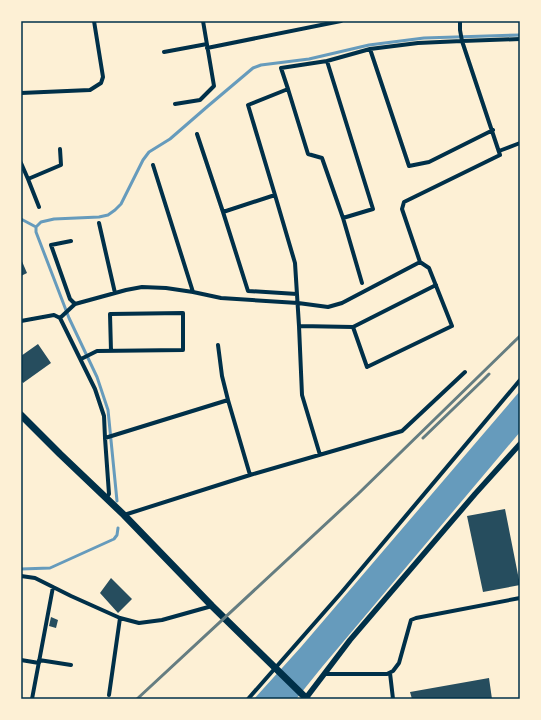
<svg xmlns="http://www.w3.org/2000/svg" width="541" height="720" viewBox="0 0 541 720" font-family="'Source Sans 3',sans-serif">
<rect width="100%" height="100%" fill="#fdf0d5"/>
<path fill="#669bbc" d="M 520,391 L 520,432 L 322,667 L 297,698 L 287,698 L 286,699 L 254,699 L 301,647 Z"/>
<g fill="none" stroke-linecap="round" stroke-linejoin="round">
<path stroke="#669bbc" stroke-width="3" d="M 21,219 L 36,227
M 117,501 L 108,410 L 97,377 L 69,318 L 36,232 L 36,227 L 41,222 L 54,219 L 99,217 L 108,215 L 115,210 L 121,204 L 143,160 L 149,152 L 170,139 L 208,106 L 253,68 L 261,65 L 309,59 L 369,45 L 424,38 L 520,35
M 21,569 L 50,568 L 114,539 L 117,535 L 118,528"/>
</g>
<path fill="#264d5e" d="M 21,259 L 27,273 L 21,276 Z
M 38,344 L 51,363 L 23,383 L 21,380 L 21,356 Z
M 505,509 L 520,585 L 483,592 L 467,516 Z
M 111,578 L 132,599 L 118,613 L 100,593 Z
M 51,617 L 58,620 L 56,628 L 49,626 Z
M 489,678 L 492,699 L 412,699 L 410,692 Z"/>
<g fill="none" stroke-linecap="round" stroke-linejoin="round">
<path stroke="#003049" stroke-width="4" d="M 460,21 L 460,30 L 462,41 L 520,39
M 207,48 L 341,21
M 164,52 L 207,44
M 327,61 L 373,209 L 343,218 L 362,283
M 288,89 L 281,68 L 327,61 L 370,49
M 21,93 L 90,90 L 101,83 L 103,77 L 94,21
M 175,104 L 200,100 L 214,86 L 203,21
M 197,134 L 223,212 L 248,291 L 297,294
M 499,151 L 520,143
M 21,163 L 28,179 L 61,165 L 60,149
M 153,165 L 193,292
M 28,179 L 39,207
M 275,195 L 248,105 L 288,89 L 308,154 L 322,158 L 343,218
M 223,212 L 275,195 L 295,263 L 299,326
M 99,223 L 115,293
M 71,241 L 51,245 L 70,299 L 75,304
M 60,318 L 75,304 L 126,290 L 142,287 L 166,288 L 193,292 L 221,298 L 298,303 L 328,307 L 342,303 L 420,262 L 402,209 L 404,202 L 500,155 L 462,41 L 418,43 L 370,49 L 409,166 L 429,162 L 493,130
M 21,321 L 54,315 L 60,318 L 95,389 L 104,416 L 105,438 L 109,494 L 106,498
M 353,327 L 367,367 L 452,326 L 429,268 L 420,262
M 81,359 L 97,351 L 183,350 L 183,313 L 110,314 L 111,351
M 228,400 L 250,475
M 105,438 L 228,400 L 222,376 L 218,345
M 320,455 L 302,395 L 299,326 L 353,327 L 436,285
M 124,515 L 250,475 L 402,431 L 465,372
M 21,576 L 35,578 L 71,596 L 120,618 L 139,623 L 162,620 L 212,606
M 21,660 L 39,663
M 39,660 L 71,665
M 390,673 L 393,699
M 325,674 L 387,674 L 393,671 L 399,663 L 411,620 L 416,618 L 520,598
M 109,695 L 120,618
M 32,699 L 53,587
M 248,699 L 341,593 L 520,380"/>
<path stroke="#003049" stroke-width="5.5" d="M 306,698 L 350,640 L 475,494 L 520,444"/>
<path stroke="#003049" stroke-width="7" d="M 21,415 L 60,454 L 124,515 L 212,606 L 307,699"/>
<path stroke="#657d81" stroke-width="3" d="M 423,438 L 482,381 L 489,374
M 137,699 L 358,494 L 520,336"/>
</g>
<rect width="541" height="720" fill="none" stroke="#fdf0d5" stroke-width="44"/>
<rect x="22" y="22" width="497" height="676" fill="none" stroke="#003049" stroke-width="1.5"/>
</svg>
